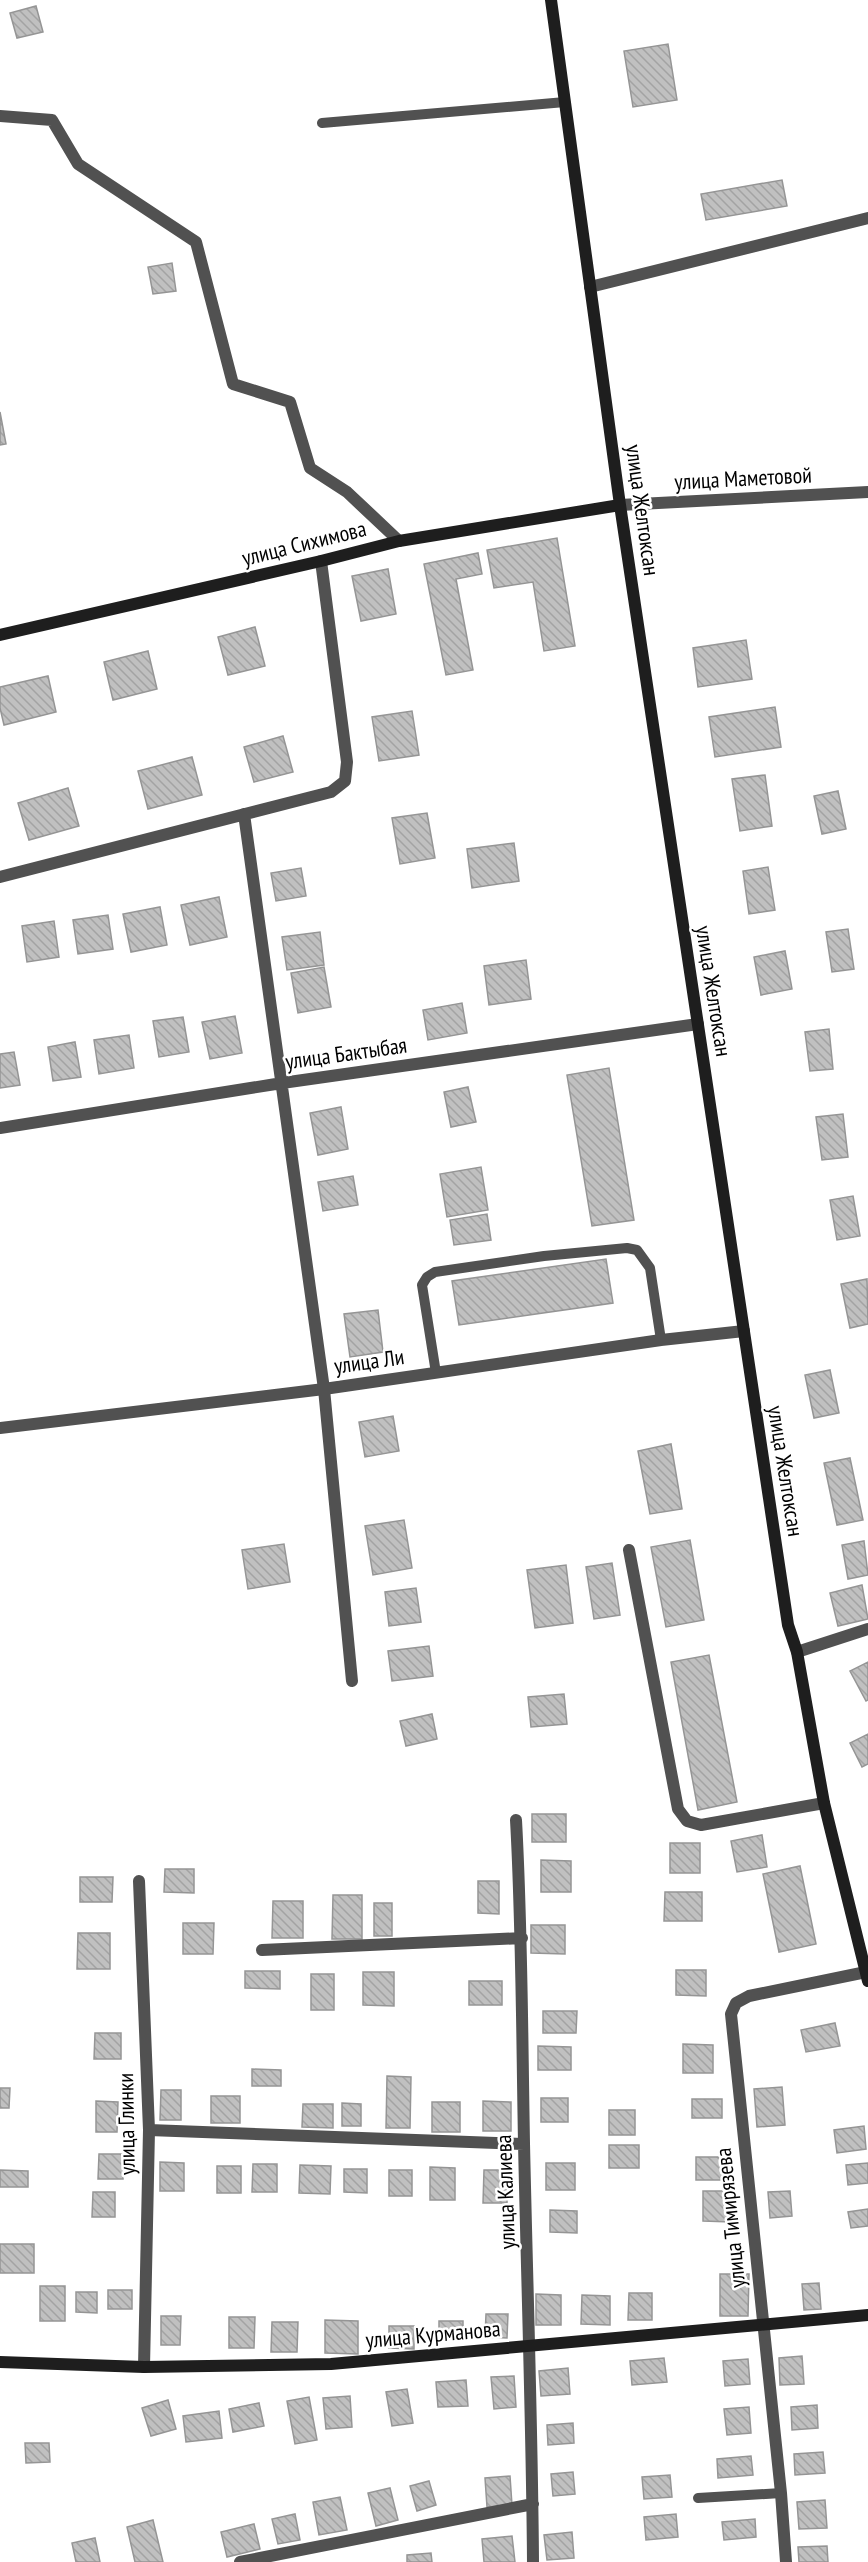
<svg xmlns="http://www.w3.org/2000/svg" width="868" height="2562" viewBox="0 0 868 2562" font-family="'PT Sans Narrow',sans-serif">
<defs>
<pattern id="building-back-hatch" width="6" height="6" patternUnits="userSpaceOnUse" patternTransform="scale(1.5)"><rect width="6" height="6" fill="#c0c0c0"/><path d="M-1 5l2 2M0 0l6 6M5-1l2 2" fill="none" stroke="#a3a3a3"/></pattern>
</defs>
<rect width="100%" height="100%" fill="#fff"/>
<path fill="url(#building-back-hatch)" stroke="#959595" stroke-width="1.5" d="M 36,6 L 43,32 L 17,38 L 10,13 Z
M 668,44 L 677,100 L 633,107 L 624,51 Z
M 782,180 L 787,206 L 706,220 L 701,194 Z
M 172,263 L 176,291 L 153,294 L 148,267 Z
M 0,412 L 6,444 L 0,445 Z
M 557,538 L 575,646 L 544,651 L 533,582 L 494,588 L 487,550 Z
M 478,553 L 482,574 L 456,579 L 473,670 L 446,675 L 424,564 Z
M 388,569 L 396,614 L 361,621 L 352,576 Z
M 255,627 L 265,666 L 228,675 L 218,637 Z
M 746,640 L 752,679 L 698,687 L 693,648 Z
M 148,651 L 157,689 L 113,700 L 104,662 Z
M 48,676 L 56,712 L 4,725 L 0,708 L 0,687 Z
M 775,707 L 781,747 L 715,757 L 709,717 Z
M 412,711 L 419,755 L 379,761 L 372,717 Z
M 283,736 L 293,772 L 254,782 L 244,747 Z
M 192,757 L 202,795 L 148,809 L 138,771 Z
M 765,775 L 772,826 L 740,831 L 732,779 Z
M 68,788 L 79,826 L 29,840 L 18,803 Z
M 838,791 L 846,829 L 822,834 L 814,796 Z
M 427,813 L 435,858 L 400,864 L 392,818 Z
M 514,843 L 519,881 L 472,888 L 467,849 Z
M 768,867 L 775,910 L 749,914 L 743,871 Z
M 301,868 L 306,896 L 276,901 L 271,873 Z
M 219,897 L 227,937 L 190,945 L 181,905 Z
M 160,907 L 167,945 L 131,952 L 123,914 Z
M 108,915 L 113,949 L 78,954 L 73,920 Z
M 54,921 L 59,957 L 27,962 L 22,926 Z
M 848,929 L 854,969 L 832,972 L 826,932 Z
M 320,932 L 324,965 L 287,970 L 282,937 Z
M 785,951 L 792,989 L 761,995 L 754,957 Z
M 526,960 L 531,999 L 489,1005 L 484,966 Z
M 324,967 L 331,1007 L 298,1013 L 291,973 Z
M 462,1003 L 467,1033 L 428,1040 L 423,1010 Z
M 235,1016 L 242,1053 L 210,1059 L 202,1022 Z
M 183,1017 L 189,1052 L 159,1057 L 153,1021 Z
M 829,1029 L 833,1069 L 810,1071 L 805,1032 Z
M 129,1035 L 134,1068 L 99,1074 L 94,1040 Z
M 75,1042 L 81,1077 L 53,1081 L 48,1047 Z
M 14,1052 L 20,1085 L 0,1088 L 0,1054 Z
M 609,1068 L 634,1220 L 592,1226 L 567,1075 Z
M 468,1087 L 476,1122 L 451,1127 L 444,1092 Z
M 341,1107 L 348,1149 L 318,1155 L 310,1113 Z
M 843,1114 L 848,1157 L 822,1160 L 816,1117 Z
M 481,1167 L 488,1210 L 447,1217 L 440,1174 Z
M 353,1176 L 358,1205 L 323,1211 L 318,1182 Z
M 853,1196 L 860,1236 L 837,1240 L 830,1200 Z
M 487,1214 L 491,1240 L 454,1245 L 450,1220 Z
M 606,1259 L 613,1303 L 459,1325 L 452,1281 Z
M 867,1279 L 868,1324 L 850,1328 L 841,1284 Z
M 378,1310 L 383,1352 L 350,1357 L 344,1314 Z
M 830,1370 L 839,1413 L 814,1418 L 805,1375 Z
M 393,1416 L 399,1451 L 365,1457 L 359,1422 Z
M 671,1444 L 682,1509 L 650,1514 L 638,1451 Z
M 850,1458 L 863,1520 L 837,1525 L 824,1463 Z
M 404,1520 L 412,1568 L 373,1575 L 365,1526 Z
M 690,1540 L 704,1620 L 666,1627 L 651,1547 Z
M 864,1541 L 868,1575 L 848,1579 L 842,1545 Z
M 284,1544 L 290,1582 L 248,1589 L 242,1550 Z
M 612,1563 L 620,1615 L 594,1619 L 586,1567 Z
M 566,1565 L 573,1623 L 535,1628 L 527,1570 Z
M 862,1585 L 868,1619 L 838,1626 L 830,1593 Z
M 416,1588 L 421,1622 L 389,1626 L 385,1592 Z
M 429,1646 L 433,1676 L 392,1681 L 388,1651 Z
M 709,1655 L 737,1802 L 698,1810 L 671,1662 Z
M 868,1662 L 868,1700 L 866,1701 L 850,1671 Z
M 564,1694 L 567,1724 L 531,1727 L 528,1697 Z
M 432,1714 L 437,1739 L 406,1746 L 400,1721 Z
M 868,1734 L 868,1764 L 862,1767 L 850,1743 Z
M 532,1814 L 566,1814 L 566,1842 L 532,1842 Z
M 762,1835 L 767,1867 L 737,1872 L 731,1841 Z
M 670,1843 L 700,1843 L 700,1873 L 670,1873 Z
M 541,1860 L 571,1861 L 571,1892 L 541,1892 Z
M 800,1866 L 816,1944 L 779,1952 L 763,1874 Z
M 165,1869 L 194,1869 L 194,1893 L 164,1892 Z
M 80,1877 L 113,1877 L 112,1902 L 80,1902 Z
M 478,1881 L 499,1881 L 499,1914 L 478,1913 Z
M 665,1892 L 702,1892 L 702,1921 L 664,1921 Z
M 333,1895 L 362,1895 L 362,1939 L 332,1939 Z
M 273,1901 L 303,1901 L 303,1938 L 272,1938 Z
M 374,1903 L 392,1903 L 392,1936 L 374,1936 Z
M 183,1923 L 214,1923 L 213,1954 L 183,1954 Z
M 531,1925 L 565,1925 L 565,1954 L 531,1953 Z
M 78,1933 L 110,1933 L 110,1969 L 77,1969 Z
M 676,1970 L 706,1970 L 706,1996 L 676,1995 Z
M 245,1971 L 280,1971 L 280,1989 L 245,1988 Z
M 363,1972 L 394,1972 L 394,2006 L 363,2005 Z
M 311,1974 L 334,1974 L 334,2010 L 311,2010 Z
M 469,1981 L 502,1981 L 502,2005 L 469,2005 Z
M 543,2011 L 577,2011 L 576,2033 L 543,2033 Z
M 835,2023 L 840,2046 L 806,2052 L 801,2030 Z
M 95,2033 L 121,2033 L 121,2059 L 94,2059 Z
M 683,2044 L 713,2045 L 713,2073 L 683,2073 Z
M 538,2046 L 571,2047 L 571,2070 L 538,2070 Z
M 252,2069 L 281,2070 L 281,2086 L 252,2086 Z
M 387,2076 L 411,2077 L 410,2128 L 386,2128 Z
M 782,2087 L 785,2125 L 757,2127 L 754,2089 Z
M 0,2088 L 10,2088 L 9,2108 L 0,2108 Z
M 161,2090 L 181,2090 L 181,2120 L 160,2120 Z
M 211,2096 L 240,2096 L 240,2123 L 211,2123 Z
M 541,2098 L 568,2098 L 568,2122 L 541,2122 Z
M 692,2099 L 722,2099 L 722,2118 L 692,2118 Z
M 96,2101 L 118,2102 L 117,2132 L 96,2132 Z
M 483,2101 L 511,2102 L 511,2131 L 483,2131 Z
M 432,2102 L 460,2102 L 460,2132 L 432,2132 Z
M 342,2103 L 361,2104 L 361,2126 L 342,2126 Z
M 303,2104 L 333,2104 L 333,2128 L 302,2127 Z
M 609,2110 L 635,2110 L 635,2135 L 609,2135 Z
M 864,2126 L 866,2149 L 837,2153 L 834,2130 Z
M 609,2145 L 639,2145 L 639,2168 L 609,2168 Z
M 99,2154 L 123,2154 L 123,2179 L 98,2179 Z
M 696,2157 L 729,2157 L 729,2180 L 696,2180 Z
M 160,2162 L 184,2163 L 184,2191 L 160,2191 Z
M 546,2163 L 575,2163 L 575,2190 L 546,2190 Z
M 868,2163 L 868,2183 L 848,2185 L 846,2165 Z
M 253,2164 L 277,2164 L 277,2192 L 252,2192 Z
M 300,2165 L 331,2166 L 330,2194 L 299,2193 Z
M 217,2166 L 241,2166 L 241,2193 L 217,2193 Z
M 430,2167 L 455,2168 L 455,2200 L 430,2200 Z
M 344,2169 L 367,2169 L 367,2193 L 344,2192 Z
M 0,2170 L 28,2171 L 28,2187 L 0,2187 Z
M 389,2170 L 412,2170 L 412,2196 L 389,2196 Z
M 484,2170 L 507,2170 L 507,2203 L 483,2203 Z
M 703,2191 L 731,2191 L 731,2222 L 703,2221 Z
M 790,2191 L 792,2216 L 770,2218 L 768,2192 Z
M 93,2192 L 115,2192 L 115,2217 L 92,2217 Z
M 868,2209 L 868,2226 L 851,2228 L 848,2212 Z
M 550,2210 L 577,2211 L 577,2233 L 550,2232 Z
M 0,2244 L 34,2244 L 34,2273 L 0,2273 Z
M 720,2274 L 749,2274 L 748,2316 L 720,2316 Z
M 819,2283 L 821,2309 L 804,2310 L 802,2284 Z
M 40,2286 L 65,2286 L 65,2321 L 40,2321 Z
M 108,2290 L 132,2290 L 132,2309 L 108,2309 Z
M 76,2292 L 97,2292 L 97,2313 L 76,2312 Z
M 629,2293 L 652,2293 L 652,2320 L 628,2320 Z
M 536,2294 L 561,2295 L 561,2325 L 536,2325 Z
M 582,2295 L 610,2296 L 610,2325 L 581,2324 Z
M 486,2314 L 508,2314 L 507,2338 L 485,2337 Z
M 161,2316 L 181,2316 L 180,2345 L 161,2345 Z
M 229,2317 L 255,2317 L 254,2348 L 229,2348 Z
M 325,2320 L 358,2321 L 358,2354 L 325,2353 Z
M 439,2321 L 463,2321 L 463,2338 L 439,2337 Z
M 272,2322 L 298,2322 L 297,2352 L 271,2352 Z
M 389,2326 L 414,2326 L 414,2349 L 389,2348 Z
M 802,2356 L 804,2384 L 780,2385 L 779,2358 Z
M 664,2358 L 667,2382 L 632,2385 L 630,2361 Z
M 748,2359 L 750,2384 L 725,2386 L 723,2361 Z
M 568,2368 L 570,2394 L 541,2396 L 539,2371 Z
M 514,2376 L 516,2407 L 494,2409 L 491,2377 Z
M 466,2380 L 468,2406 L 438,2407 L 436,2382 Z
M 407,2389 L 413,2423 L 392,2426 L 386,2392 Z
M 350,2396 L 352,2427 L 326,2429 L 323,2398 Z
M 309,2397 L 317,2440 L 295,2444 L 287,2401 Z
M 168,2400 L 176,2429 L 151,2436 L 142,2408 Z
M 259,2403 L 264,2426 L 233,2432 L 229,2409 Z
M 817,2405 L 818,2428 L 792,2430 L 791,2407 Z
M 749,2407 L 751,2433 L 727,2435 L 724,2409 Z
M 219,2411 L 222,2438 L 186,2442 L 183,2416 Z
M 573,2423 L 574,2443 L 548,2445 L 547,2425 Z
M 25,2443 L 49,2443 L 50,2462 L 26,2463 Z
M 823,2452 L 825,2473 L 795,2475 L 794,2454 Z
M 751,2456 L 753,2475 L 718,2478 L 717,2459 Z
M 573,2472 L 575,2494 L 553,2496 L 551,2474 Z
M 670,2475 L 672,2497 L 644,2499 L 642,2477 Z
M 510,2476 L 512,2505 L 487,2507 L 485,2478 Z
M 429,2481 L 436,2505 L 417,2511 L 410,2486 Z
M 390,2488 L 398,2520 L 376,2526 L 368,2493 Z
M 340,2497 L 347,2530 L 319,2535 L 313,2502 Z
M 825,2500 L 827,2528 L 799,2529 L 797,2502 Z
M 295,2514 L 300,2540 L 278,2544 L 272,2519 Z
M 676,2514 L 678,2537 L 646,2540 L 644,2517 Z
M 755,2519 L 756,2537 L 724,2540 L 722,2522 Z
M 153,2520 L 163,2562 L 135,2562 L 127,2527 Z
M 254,2524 L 260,2549 L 227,2557 L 221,2532 Z
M 572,2532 L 574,2558 L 547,2560 L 544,2535 Z
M 512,2536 L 515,2562 L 484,2562 L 482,2539 Z
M 95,2538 L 100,2562 L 76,2562 L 72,2543 Z
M 827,2546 L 828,2562 L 799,2562 L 798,2547 Z
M 431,2553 L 432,2562 L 407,2562 L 407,2555 Z"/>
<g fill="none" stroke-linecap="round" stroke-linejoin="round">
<path stroke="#515151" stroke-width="10" d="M 322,123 L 565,102
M 436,1373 L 422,1285 L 427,1277 L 435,1272 L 544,1256 L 627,1248 L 637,1250 L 650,1268 L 661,1340
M 698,2498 L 781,2493"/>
<path stroke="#515151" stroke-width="12" d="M 0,116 L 52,120 L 78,164 L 196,242 L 233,384 L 290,402 L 310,468 L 347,492 L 399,541
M 590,287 L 868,218
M 620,505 L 868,492
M 244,814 L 324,1389 L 352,1681
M 0,877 L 331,792 L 345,781 L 347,762 L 321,561
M 0,1128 L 282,1083 L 698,1024
M 0,1428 L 324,1389 L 661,1340 L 744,1331
M 629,1550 L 678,1809 L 687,1821 L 701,1825 L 824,1803
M 797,1652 L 868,1629
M 516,1820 C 522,1928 522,2035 524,2143 C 527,2283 532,2422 533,2562
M 139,1881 L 149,2130 L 144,2367
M 262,1950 L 522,1938
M 149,2130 L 524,2144
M 240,2562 L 533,2504
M 786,2562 L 781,2493 L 731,2014 L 736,2003 L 749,1996 L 866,1972"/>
<path stroke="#1e1e1e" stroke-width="12" d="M 551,0 L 620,505 L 788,1625 L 797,1652 L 824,1803 L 868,1981
M 0,635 L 321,561 L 399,541 L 620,505
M 0,2362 L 144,2367 L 331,2364 L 868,2315"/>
</g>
<g text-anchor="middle" stroke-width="5" stroke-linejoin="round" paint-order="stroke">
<g font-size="22" fill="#000" stroke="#fff">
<text transform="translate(743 478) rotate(-3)" y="8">улица Маметовой</text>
<text transform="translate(643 510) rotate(82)" y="8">улица Желтоксан</text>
<text transform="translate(304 543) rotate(-14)" y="8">улица Сихимова</text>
<text transform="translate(714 991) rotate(81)" y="8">улица Желтоксан</text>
<text transform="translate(346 1053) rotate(-8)" y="8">улица Бактыбая</text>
<text transform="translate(369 1361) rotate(-8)" y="8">улица Ли</text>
<text transform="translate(786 1471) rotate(81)" y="8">улица Желтоксан</text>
<text transform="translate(126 2124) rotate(-91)" y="8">улица Глинки</text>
<text transform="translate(505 2192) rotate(-92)" y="8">улица Калиева</text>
<text transform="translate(730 2218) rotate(-96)" y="8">улица Тимирязева</text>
<text transform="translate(433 2334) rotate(-5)" y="8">улица Курманова</text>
</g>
</g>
</svg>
